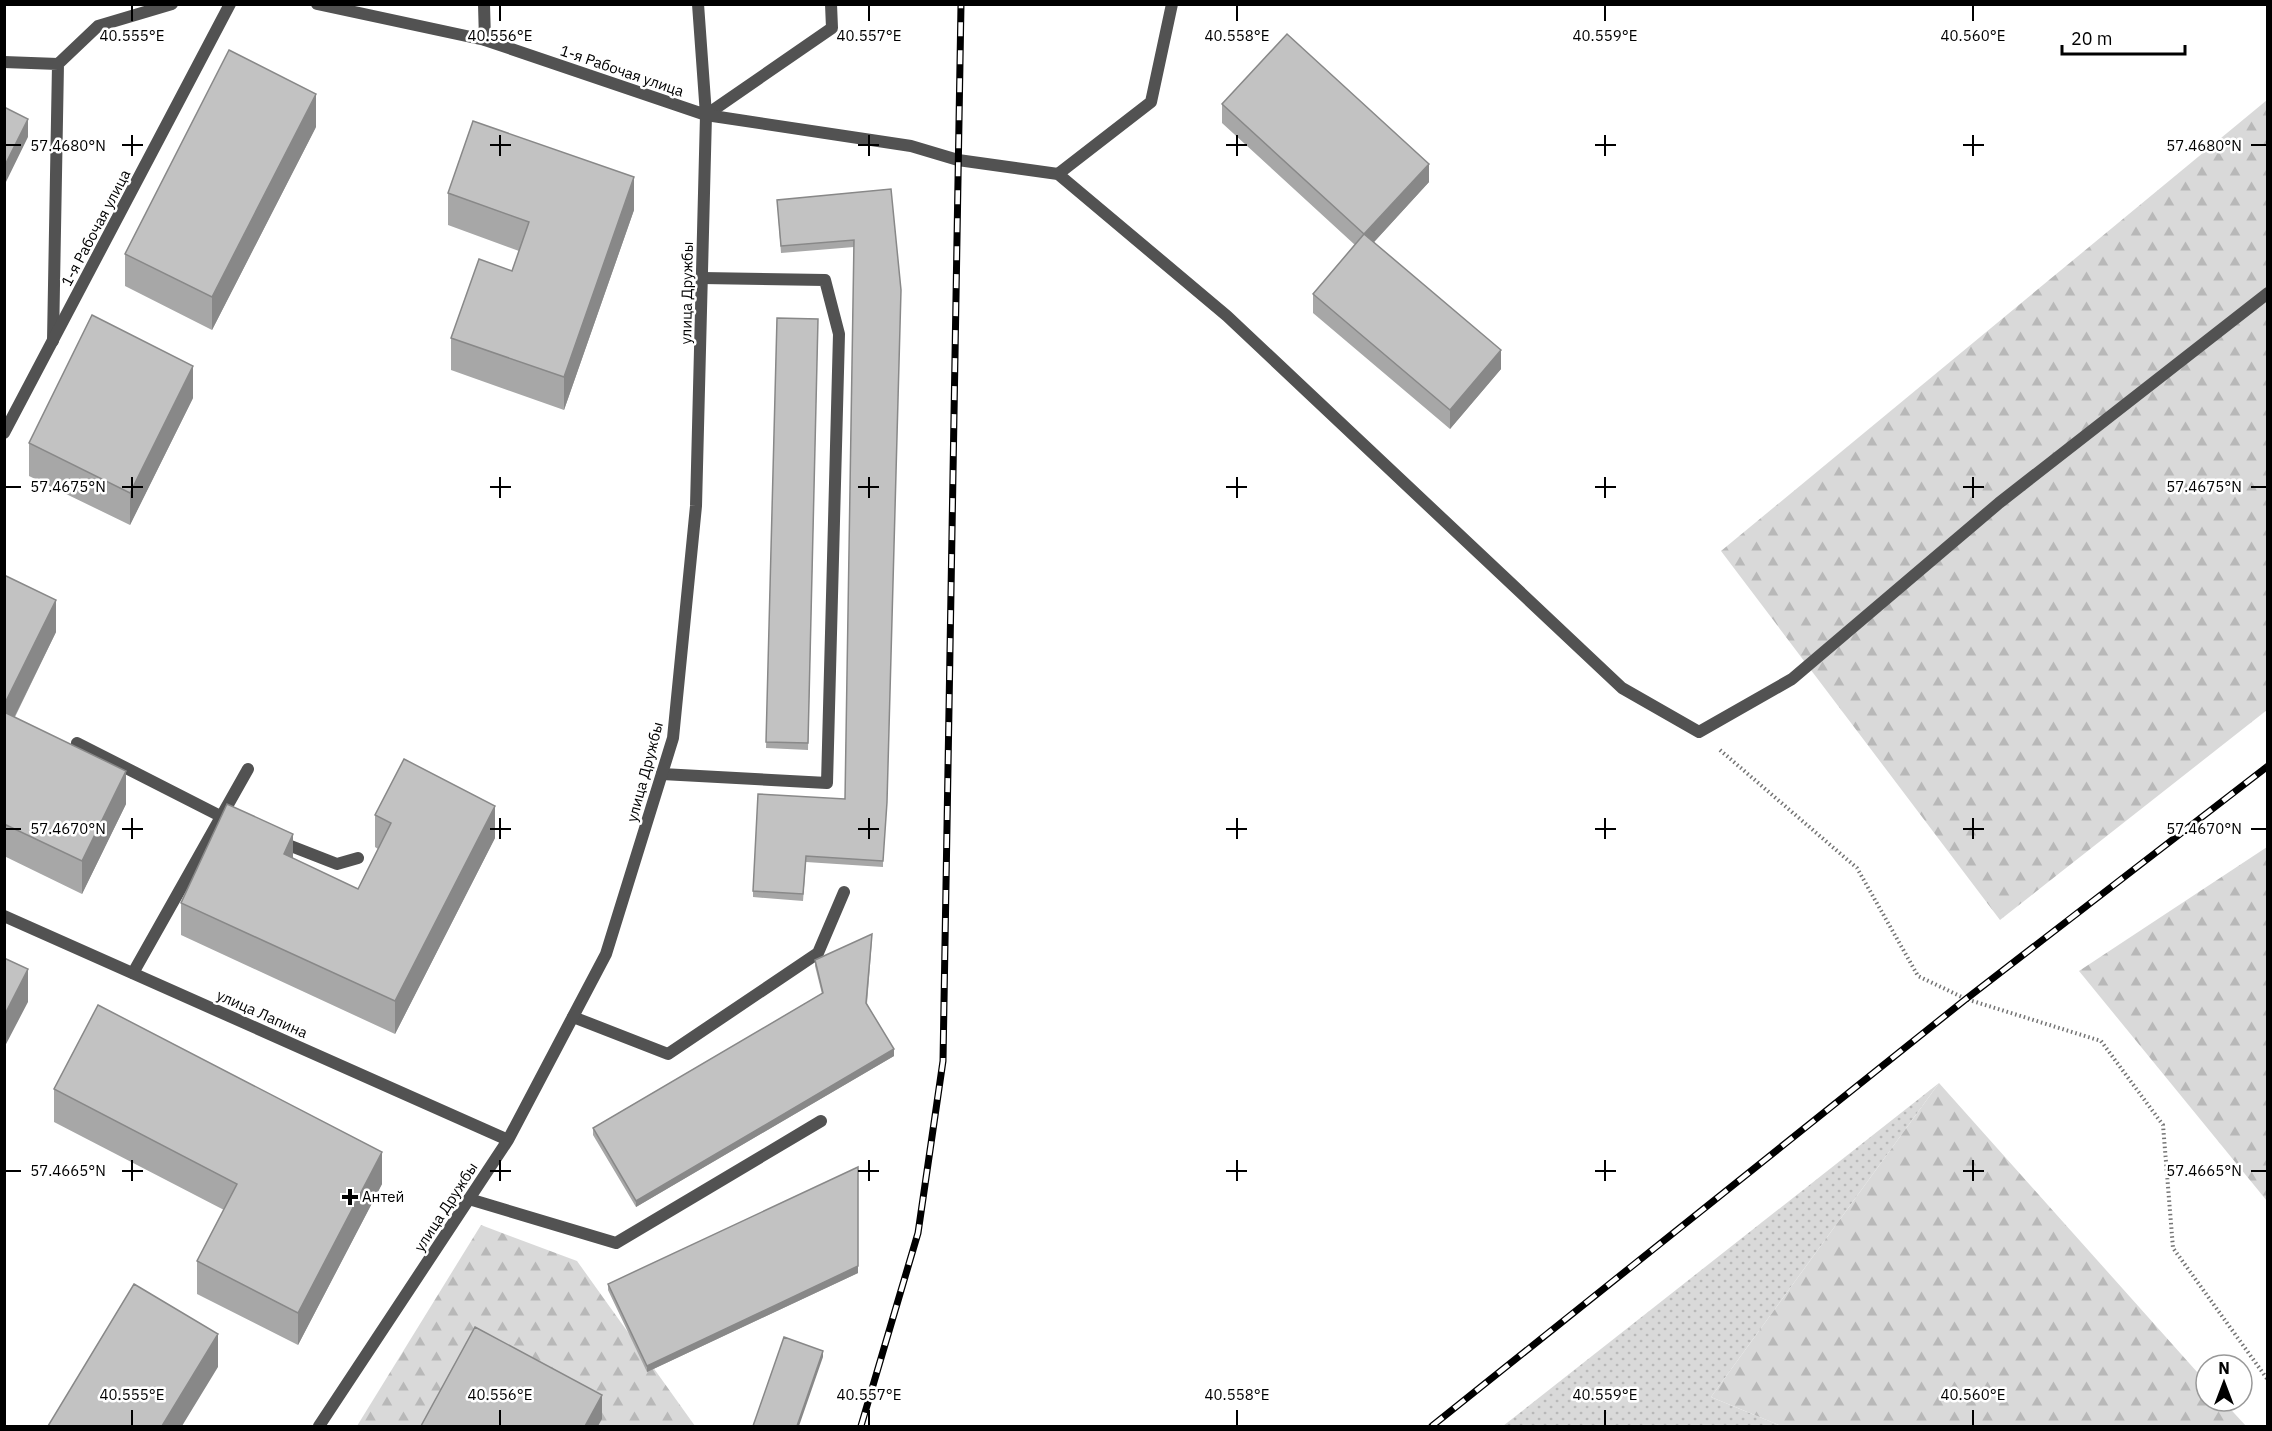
<svg xmlns="http://www.w3.org/2000/svg" width="2272" height="1431" viewBox="0 0 2272 1431" font-family="'IBM Plex Sans',sans-serif">
<defs>
<pattern id="grass-dots" width="8" height="8" patternUnits="userSpaceOnUse" patternTransform="scale(1.5)"><rect width="8" height="8" fill="#d9d9d9"/><path d="M2 2h.1M6 6h.1" fill="none" stroke="#b8b8b8" stroke-width="1.8" stroke-linecap="round"/></pattern>
<pattern id="forest-firs" width="22" height="20" patternUnits="userSpaceOnUse" patternTransform="scale(1.5)"><rect width="22" height="20" fill="#d9d9d9"/><path d="M5 1l3.5 6h-7zM16 11l3.5 6h-7z" fill="#b8b8b8"/></pattern>
</defs>
<rect width="100%" height="100%" fill="#fff"/>
<path fill="url(#grass-dots)" d="M 1939,1083 L 1711,1397 L 1781,1426 L 1503,1426 Z"/>
<path fill="url(#forest-firs)" d="M 2267,100 L 2267,710 L 2000,920 L 1721,551 Z
M 2267,847 L 2267,1201 L 2079,971 Z
M 1939,1083 L 2206,1382 L 2206,1401 L 2223,1401 L 2246,1426 L 1781,1426 L 1711,1397 Z
M 481,1225 L 577,1261 L 695,1426 L 357,1426 Z"/>
<g fill="none" stroke-linecap="round" stroke-linejoin="round">
<path stroke="#747474" stroke-width="4" stroke-dasharray="1.5 3" stroke-linecap="butt" d="M 1720,750 L 1857,868 L 1918,976 L 1966,999 L 2101,1041 L 2163,1125 L 2173,1248 L 2268,1380"/>
<path stroke="#525252" stroke-width="12" d="M 484,4 L 485,40
M 4,62 L 58,64
M 706,115 L 832,28 L 831,4
M 1058,174 L 1151,102 L 1172,4
M 53,341 L 58,64 L 98,26 L 172,4
M 77,743 L 234,823
M 662,774 L 827,783 L 839,334 L 825,280 L 702,278
M 278,841 L 337,864 L 358,858
M 133,973 L 248,769
M 573,1017 L 668,1054 L 818,953 L 844,892
M 469,1199 L 616,1243 L 821,1121"/>
<path stroke="#525252" stroke-width="12" d="M 317,4 L 485,40 L 706,115 L 911,146 L 958,160 L 1058,174 L 1227,316 L 1622,688 L 1699,732 L 1792,679 L 1999,503 L 2268,293
M 4,433 L 230,4
M 4,916 L 508,1140
M 319,1426 L 508,1140 L 606,954 L 673,738 L 696,506 L 706,115 L 698,4"/>
<defs>
<path id="rail" d="M 861,1426 L 918,1233 L 943,1061 L 961,4
M 1432,1426 L 1966,999 L 2268,766"/>
</defs>
<use href="#rail" stroke="#000" stroke-width="7"/>
<use href="#rail" stroke="#fff" stroke-width="4.5" stroke-dasharray="14" stroke-linecap="butt"/>
</g>
<path fill="#a7a7a7" d="M 1222,104 L 1429,182 L 1374,242 L 1501,369 L 1450,429 L 1313,313 L 1313,294 L 1355,245 L 1222,123 Z
M 316,127 L 212,330 L 125,286 L 125,254 Z
M 891,189 L 883,867 L 806,862 L 803,901 L 753,897 L 753,891 L 845,799 L 854,247 L 781,253 L 777,200 Z
M 448,193 L 634,210 L 564,410 L 451,370 L 451,338 L 512,271 L 519,251 L 448,225 Z
M 777,318 L 818,319 L 808,750 L 766,748 Z
M 193,398 L 130,525 L 29,476 L 29,443 Z
M 4,575 L 56,632 L 15,717 L 126,804 L 82,894 L 4,856 Z
M 375,815 L 495,838 L 395,1034 L 181,935 L 181,903 L 293,859 L 358,889 L 378,849 L 375,847 Z
M 872,940 L 867,1004 L 894,1056 L 636,1207 L 593,1135 L 593,1128 L 822,994 L 815,966 L 815,960 Z
M 54,1089 L 382,1184 L 298,1345 L 197,1294 L 197,1261 L 224,1210 L 54,1122 Z
M 858,1273 L 647,1372 L 608,1290 L 608,1284 Z"/>
<path fill="#888" d="M 316,94 L 316,127 L 212,330 L 212,297 Z
M 28,119 L 28,137 L 4,186 L 4,167 Z
M 1429,164 L 1429,182 L 1364,253 L 1364,234 Z
M 634,177 L 634,210 L 564,410 L 564,377 Z
M 1501,350 L 1501,369 L 1450,429 L 1450,410 Z
M 193,366 L 193,398 L 130,525 L 130,493 Z
M 56,600 L 56,632 L 4,738 L 4,705 Z
M 126,771 L 126,804 L 82,894 L 82,861 Z
M 495,806 L 495,838 L 395,1034 L 395,1001 Z
M 293,834 L 293,866 L 284,854 Z
M 28,969 L 28,1002 L 4,1048 L 4,1016 Z
M 894,1049 L 894,1056 L 636,1207 L 636,1201 Z
M 382,1152 L 382,1184 L 298,1345 L 298,1313 Z
M 858,1167 L 858,1273 L 647,1372 L 647,1366 Z
M 218,1334 L 218,1367 L 182,1426 L 162,1426 Z
M 823,1351 L 823,1357 L 799,1426 L 797,1426 Z
M 602,1395 L 602,1419 L 598,1426 L 585,1426 Z"/>
<path fill="#c2c2c2" stroke="#888" stroke-width="1.5" d="M 1287,34 L 1429,164 L 1364,234 L 1501,350 L 1450,410 L 1313,294 L 1364,234 L 1222,104 Z
M 229,50 L 316,94 L 212,297 L 125,254 Z
M 4,107 L 28,119 L 4,167 Z
M 473,121 L 634,177 L 564,377 L 451,338 L 479,259 L 512,271 L 529,222 L 448,193 Z
M 891,189 L 901,290 L 887,802 L 883,861 L 806,856 L 803,894 L 753,891 L 758,794 L 845,799 L 854,240 L 781,246 L 777,200 Z
M 92,315 L 193,366 L 130,493 L 29,443 Z
M 777,318 L 818,319 L 808,743 L 766,742 Z
M 4,575 L 56,600 L 4,705 Z
M 4,712 L 126,771 L 82,861 L 4,824 Z
M 404,759 L 495,806 L 395,1001 L 181,903 L 227,804 L 293,834 L 284,854 L 358,889 L 391,823 L 375,815 Z
M 872,934 L 866,1003 L 894,1049 L 636,1201 L 593,1128 L 823,993 L 815,960 Z
M 4,958 L 28,969 L 4,1016 Z
M 98,1005 L 382,1152 L 298,1313 L 197,1261 L 237,1184 L 54,1089 Z
M 858,1167 L 858,1266 L 647,1366 L 608,1284 Z
M 134,1284 L 218,1334 L 162,1426 L 48,1426 Z
M 475,1327 L 602,1395 L 585,1426 L 421,1426 Z
M 784,1337 L 823,1351 L 797,1426 L 753,1426 Z"/>
<path fill="none" stroke="#000" stroke-width="2" d="M 132,6 L 132,21M 500,6 L 500,21M 869,6 L 869,21M 1237,6 L 1237,21M 1605,6 L 1605,21M 1973,6 L 1973,21M 132,135 L 132,156M 500,135 L 500,156M 869,135 L 869,156M 1237,135 L 1237,156M 1605,135 L 1605,156M 1973,135 L 1973,156M 6,145 L 21,145M 122,145 L 143,145M 490,145 L 511,145M 858,145 L 879,145M 1226,145 L 1247,145M 1595,145 L 1616,145M 1963,145 L 1984,145M 2251,145 L 2266,145M 132,477 L 132,498M 500,477 L 500,498M 869,477 L 869,498M 1237,477 L 1237,498M 1605,477 L 1605,498M 1973,477 L 1973,498M 6,487 L 21,487M 122,487 L 143,487M 490,487 L 511,487M 858,487 L 879,487M 1226,487 L 1247,487M 1595,487 L 1616,487M 1963,487 L 1984,487M 2251,487 L 2266,487M 132,818 L 132,839M 500,818 L 500,839M 869,818 L 869,839M 1237,818 L 1237,839M 1605,818 L 1605,839M 1973,818 L 1973,839M 6,829 L 21,829M 122,829 L 143,829M 490,829 L 511,829M 858,829 L 879,829M 1226,829 L 1247,829M 1595,829 L 1616,829M 1963,829 L 1984,829M 2251,829 L 2266,829M 132,1160 L 132,1181M 500,1160 L 500,1181M 869,1160 L 869,1181M 1237,1160 L 1237,1181M 1605,1160 L 1605,1181M 1973,1160 L 1973,1181M 6,1171 L 21,1171M 122,1171 L 143,1171M 490,1171 L 511,1171M 858,1171 L 879,1171M 1226,1171 L 1247,1171M 1595,1171 L 1616,1171M 1963,1171 L 1984,1171M 2251,1171 L 2266,1171M 132,1410 L 132,1425M 500,1410 L 500,1425M 869,1410 L 869,1425M 1237,1410 L 1237,1425M 1605,1410 L 1605,1425M 1973,1410 L 1973,1425"/>
<path fill="#000" stroke="#fff" stroke-width="2" d="M347 1188h6v6h6v6h-6v6h-6v-6h-6v-6h6z"/>
<g text-anchor="middle" stroke-width="5" stroke-linejoin="round" paint-order="stroke">
<g font-size="15" fill="#000" stroke="#fff">
<text transform="translate(622 71) rotate(19)" y="5">1-я Рабочая улица</text>
<text transform="translate(96 228) rotate(-62)" y="5">1-я Рабочая улица</text>
<text transform="translate(687 293) rotate(-89)" y="5">улица Дружбы</text>
<text transform="translate(645 772) rotate(-75)" y="5">улица Дружбы</text>
<text transform="translate(262 1014) rotate(24)" y="5">улица Лапина</text>
<text transform="translate(446 1207) rotate(-57)" y="5">улица Дружбы</text>
</g>
<g font-size="15" fill="#000" stroke="#fff" text-anchor="start">
<text x="362" y="1202">Антей</text>
</g>
</g>
<g font-size="15" text-anchor="middle" fill="#000" stroke="#fff" stroke-width="5" stroke-linejoin="round" paint-order="stroke">
<text x="132" y="41">40.555°E</text>
<text x="500" y="41">40.556°E</text>
<text x="869" y="41">40.557°E</text>
<text x="1237" y="41">40.558°E</text>
<text x="1605" y="41">40.559°E</text>
<text x="1973" y="41">40.560°E</text>
<text x="68" y="151">57.4680°N</text>
<text x="2204" y="151">57.4680°N</text>
<text x="68" y="492">57.4675°N</text>
<text x="2204" y="492">57.4675°N</text>
<text x="68" y="834">57.4670°N</text>
<text x="2204" y="834">57.4670°N</text>
<text x="68" y="1176">57.4665°N</text>
<text x="2204" y="1176">57.4665°N</text>
<text x="132" y="1400">40.555°E</text>
<text x="500" y="1400">40.556°E</text>
<text x="869" y="1400">40.557°E</text>
<text x="1237" y="1400">40.558°E</text>
<text x="1605" y="1400">40.559°E</text>
<text x="1973" y="1400">40.560°E</text>
</g>
<rect width="2272" height="1431" fill="none" stroke="#000000" stroke-width="12"/>
<g transform="translate(2224 1383)"><circle r="28" fill="#ffffff" stroke="#999999" stroke-width="1.5"/>
<path d="M0-4.5L10 22L0 15L-10 22Z" fill="#000000"/>
<text y="-9" font-size="16" font-weight="bold" text-anchor="middle" fill="#000000">N</text>
</g>
<path d="M2062 45v9h123v-9" fill="none" stroke="#000000" stroke-width="3"/>
<text x="2071" y="45" font-size="18" fill="#000000" stroke="#ffffff" stroke-width="4.5" paint-order="stroke">20 m</text>
</svg>
